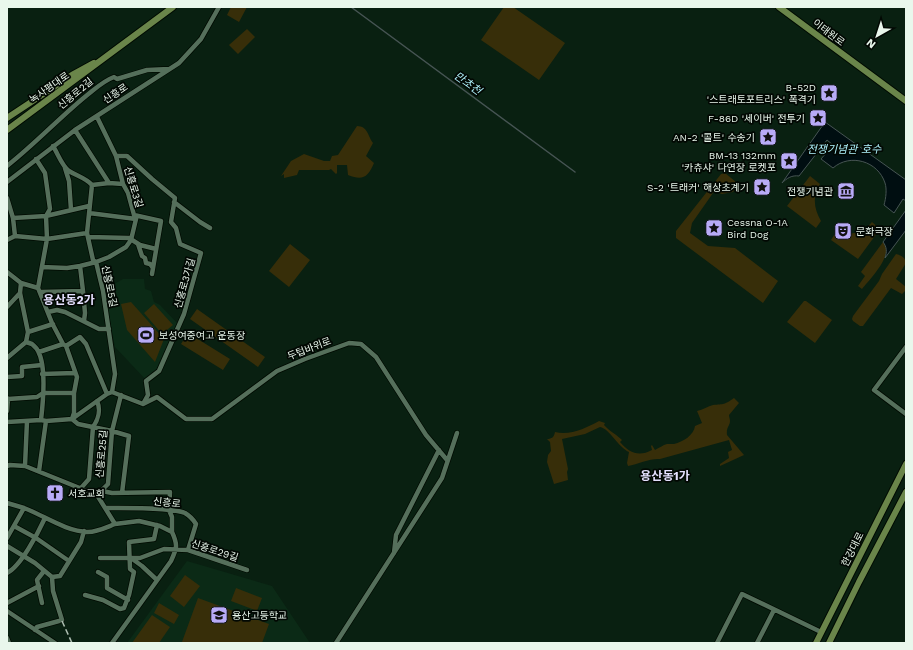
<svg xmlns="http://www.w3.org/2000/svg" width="913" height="650" viewBox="0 0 913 650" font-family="'Work Sans','Noto Sans KR',sans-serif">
<rect width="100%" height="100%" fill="#092011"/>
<path fill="#0b2a16" d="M 123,279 L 144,279 L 145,289 L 151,291 L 154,302 L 160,305 L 177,323 L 155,372 L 146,380 L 115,347 L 104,290 Z
M 187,561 L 272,586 L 310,643 L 127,643 Z"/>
<path fill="#372e09" d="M 231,7 L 247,7 L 239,22 L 227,15 Z
M 504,7 L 513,7 L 565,43 L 539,80 L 481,40 Z
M 247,29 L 255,37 L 238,54 L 229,45 Z
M 357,126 C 368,126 368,137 373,143 L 366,156 L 374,163 C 368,177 363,181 348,175 L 347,165 L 337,165 L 337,173 L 336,174 L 331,169 L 329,170 L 299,170 L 297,175 L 284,178 L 284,174 L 281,176 L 291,161 L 304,154 L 324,161 L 330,161 L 332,156 L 338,155 Z
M 725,173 L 736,182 L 737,186 L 733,192 L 722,194 L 716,192 L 713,193 L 692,223 L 690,233 L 708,246 L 735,248 L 778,281 L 763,303 L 676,238 L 676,231 L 721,174 Z
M 810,176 L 820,184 C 812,196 814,209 821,221 L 816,228 L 787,206 Z
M 872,222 L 880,229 L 858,259 L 831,240 L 836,232 C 850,236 863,233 872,222 Z
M 883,242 C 895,254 870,279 862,289 L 858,286 L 865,276 L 861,272 Z
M 290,244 L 310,260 L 289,287 L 269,271 Z
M 896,254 C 901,255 906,258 906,263 L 896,279 L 906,287 L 906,290 L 902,294 L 891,288 L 863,326 L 860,326 L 853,321 L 852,319 L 853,316 L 879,281 L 882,274 Z
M 804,301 L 806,301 L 832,320 L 815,343 L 787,322 Z
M 131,302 L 164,339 L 155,362 L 127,330 L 121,304 Z
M 154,304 L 173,325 L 162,334 L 144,313 Z
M 197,309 L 265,357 L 258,367 L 190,319 Z
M 188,333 L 230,359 L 223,370 L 181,344 Z
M 734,398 L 739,403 L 729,415 C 729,417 730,419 730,421 C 730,426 726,427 727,435 L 744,455 L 720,466 L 720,464 L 729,458 L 728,452 L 732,450 L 729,440 L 660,459 C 651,458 638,464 628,466 L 627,463 L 629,452 C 618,447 610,429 600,427 L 585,434 L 562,439 L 568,469 L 567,472 L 568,480 L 554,484 L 547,462 L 548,455 L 551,451 L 550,442 L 547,439 C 552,439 554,437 555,432 C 570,436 586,428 599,421 L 605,423 L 604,425 C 610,432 615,433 622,440 L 620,442 C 629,453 639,457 652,450 L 651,446 L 652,445 L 655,450 C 659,448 663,445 667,444 C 669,444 671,444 674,444 C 683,442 694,435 695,426 L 702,423 L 697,411 C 703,410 708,406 713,405 C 724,404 724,405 734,398 Z
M 185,575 L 200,586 L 184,607 L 170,596 Z
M 236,588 L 262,598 L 257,611 L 231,601 Z
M 198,598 L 269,624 L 262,643 L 186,643 L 182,642 Z
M 159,603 L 179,615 L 174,624 L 154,613 Z
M 152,615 L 170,627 L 159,643 L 132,643 Z"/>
<path fill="#000e11" stroke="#465453" d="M 825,122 L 906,180 L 906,201 L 903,199 L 894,213 L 884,205 C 886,198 887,189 885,183 C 878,161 850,153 833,168 L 821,159 L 833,145 L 827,140 L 799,176 C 792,175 787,178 782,183 Z
M 906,210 L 906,230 L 885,258 C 887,252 887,247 883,242 Z"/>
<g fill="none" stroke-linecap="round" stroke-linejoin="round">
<path stroke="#465453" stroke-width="1.5" d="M 351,7 L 575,172"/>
<defs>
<path id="minor" d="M 75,130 L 109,183
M 53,146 C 58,154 62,166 69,171 C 77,176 86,178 92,185 L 109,183 L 123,184
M 116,156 L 127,156 L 152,179 L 175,198 L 171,222 L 176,228 L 180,244 L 201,253 L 184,314 L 159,371 L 146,381 L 148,395 L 143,404
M 36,159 L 45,173 L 50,209 L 46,216 L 47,239 L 38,288 L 52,323 L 63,344 L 66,346 L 77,377 L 74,393 L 74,413 L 72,419 L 78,424 L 112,431 L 129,436 L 122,493
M 7,166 C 35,144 59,118 86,96 C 95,89 103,81 114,77 L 117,79 L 147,70 L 169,69
M 65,168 L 69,181 L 71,210
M 7,182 L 75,130 L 179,63 L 201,39 L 219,7
M 92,185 L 87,233 L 93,260 L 96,262 L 103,291 L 115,374 L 112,392
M 7,198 L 13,218 L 15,236
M 174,202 L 200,222 L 210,228
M 89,213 L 136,219
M 134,215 L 161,221 L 152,274
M 13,218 L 46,216 L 89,206
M 89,237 L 129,238 L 140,245 L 156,249
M 7,240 L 15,236 L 47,239 L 87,233
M 138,244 L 142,256 L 145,258 L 146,263 L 150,264 L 153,268
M 80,266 L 83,291
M 42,267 L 67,268 L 80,266 L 96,262 L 109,257 L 126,247 L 131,240 L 136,219 L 134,215 L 128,193 L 123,184 L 116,156 L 97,117
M 7,272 L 21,283 L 38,288
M 21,283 L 20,293 L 28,332 L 26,342 L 32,344 C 34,346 37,348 38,351 C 47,367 43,403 41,420
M 40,292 L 83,291 L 85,313 L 84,321
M 7,307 L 20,293
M 48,312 L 57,310 L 65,312 L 99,329 L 109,329
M 28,332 L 53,324
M 66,346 L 80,337 L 86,344 L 107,394
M 906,347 L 874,390 L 906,414
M 39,352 L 63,344
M 7,358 L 26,342
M 42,374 L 75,373
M 7,377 L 22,376 L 22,367 L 42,365
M 7,398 L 8,399 L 7,411
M 8,399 L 37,397 L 43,393 L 74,393
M 143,404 L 157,397 L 186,419 L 212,419 L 277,371 L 305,359 L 349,343 L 361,344 L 376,357 L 426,435 L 447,460
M 7,422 L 41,420 L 46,421 L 72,419 L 107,394 L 112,392 L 143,404
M 7,466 L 10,465 L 25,466 L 97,495 L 115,524 L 139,521 L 160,526 L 172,532 C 178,545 177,548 171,561 L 112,643
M 25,466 L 27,421
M 39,471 L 46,421
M 81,488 L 89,479 L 93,427 C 98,420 101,410 97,401
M 101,491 L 108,484 L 112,431 L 121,395
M 102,491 L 112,493 L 170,492 L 169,510 L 172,517 L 172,532
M 7,503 L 24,508
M 105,508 C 122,508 171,507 185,513 C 190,516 193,519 196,524 L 188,550
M 14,526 L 36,538 L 69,561
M 7,538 L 24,508 C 45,516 65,531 88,532 C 97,532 107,527 115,524
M 7,546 L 35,563 L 52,577 L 53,591 L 62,620
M 394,553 L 396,535 L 439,450
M 100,558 L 140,558 L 164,549 L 188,550 L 247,570
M 131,558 L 142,566 L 157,580
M 98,572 L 107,577 L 107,588 L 128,600
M 7,573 C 21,566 38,533 45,518
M 52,577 L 60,576 L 81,542 L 84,531
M 85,595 L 103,600 L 120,609 L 124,608 L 129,595 L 134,572 L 130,569 L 129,542 L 154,539 L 157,525
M 7,603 L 39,586
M 42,603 L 37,580 L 44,571
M 7,611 L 55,643
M 35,630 L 37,627 L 59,621
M 7,638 L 9,643
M 336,643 L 442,478 L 457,433
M 717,643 L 742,594 L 821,632
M 757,643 L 774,610"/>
<path id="major" d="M 779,7 L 906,101
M 7,118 L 72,75 L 94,63
M 7,130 C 63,89 118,48 173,7
M 816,643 L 906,464
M 829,643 L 859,582 L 906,492"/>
</defs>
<use href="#minor" stroke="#000a01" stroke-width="6"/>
<use href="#major" stroke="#000a01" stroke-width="8"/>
<use href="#minor" stroke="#556f5b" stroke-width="4.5"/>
<use href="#major" stroke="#6a854a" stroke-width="6"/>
<path stroke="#aebeb2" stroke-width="1.5" stroke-dasharray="6 3" stroke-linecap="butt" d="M 62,621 L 72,643"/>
</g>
<defs>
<symbol id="sight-square" viewBox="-11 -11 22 22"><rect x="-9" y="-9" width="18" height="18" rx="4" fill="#b8abf7" stroke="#020803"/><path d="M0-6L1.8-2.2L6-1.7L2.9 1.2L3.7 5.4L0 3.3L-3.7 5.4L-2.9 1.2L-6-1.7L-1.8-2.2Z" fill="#111"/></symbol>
<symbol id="museum-square" viewBox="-11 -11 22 22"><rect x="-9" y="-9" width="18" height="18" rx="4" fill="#b8abf7" stroke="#020803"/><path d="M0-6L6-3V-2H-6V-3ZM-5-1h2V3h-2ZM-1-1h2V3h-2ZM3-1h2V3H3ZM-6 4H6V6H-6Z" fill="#111"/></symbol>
<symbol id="theatre-square" viewBox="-11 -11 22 22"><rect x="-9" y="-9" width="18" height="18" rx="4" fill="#b8abf7" stroke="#020803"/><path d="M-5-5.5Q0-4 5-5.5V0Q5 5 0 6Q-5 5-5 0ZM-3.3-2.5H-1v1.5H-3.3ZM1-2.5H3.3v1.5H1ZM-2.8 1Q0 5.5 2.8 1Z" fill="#111"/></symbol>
<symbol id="stadium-square" viewBox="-11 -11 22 22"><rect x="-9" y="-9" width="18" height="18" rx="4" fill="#b8abf7" stroke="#020803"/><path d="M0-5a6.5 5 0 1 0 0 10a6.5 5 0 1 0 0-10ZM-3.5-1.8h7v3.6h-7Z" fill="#111"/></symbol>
<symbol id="church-square" viewBox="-11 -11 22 22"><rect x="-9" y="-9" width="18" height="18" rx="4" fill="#b8abf7" stroke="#020803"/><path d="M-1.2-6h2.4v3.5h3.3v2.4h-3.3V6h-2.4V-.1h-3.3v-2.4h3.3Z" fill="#111"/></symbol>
<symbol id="school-square" viewBox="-11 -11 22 22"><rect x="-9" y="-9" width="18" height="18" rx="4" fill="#b8abf7" stroke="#020803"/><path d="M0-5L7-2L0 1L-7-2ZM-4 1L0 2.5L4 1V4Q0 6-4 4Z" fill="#111"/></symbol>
</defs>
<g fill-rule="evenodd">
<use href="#sight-square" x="819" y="83" width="20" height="20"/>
<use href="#sight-square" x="808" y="108" width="20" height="20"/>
<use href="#sight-square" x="758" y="127" width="20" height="20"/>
<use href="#sight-square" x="779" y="151" width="20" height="20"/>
<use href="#sight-square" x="752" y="177" width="20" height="20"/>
<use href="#museum-square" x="836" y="181" width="20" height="20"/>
<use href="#sight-square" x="704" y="218" width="20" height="20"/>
<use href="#theatre-square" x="833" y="221" width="20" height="20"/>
<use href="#stadium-square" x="136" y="325" width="20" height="20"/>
<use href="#church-square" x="45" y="483" width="20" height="20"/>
<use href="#school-square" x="209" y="605" width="20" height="20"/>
</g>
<g text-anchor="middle" stroke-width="3.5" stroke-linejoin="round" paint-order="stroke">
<g font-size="10" fill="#e9f7ec" stroke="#020803">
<text transform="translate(829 32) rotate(37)" y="4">이태원로</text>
<text transform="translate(49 87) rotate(-35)" y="4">녹사평대로</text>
<text transform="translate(75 93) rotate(-40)" y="4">신흥로2길</text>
<text transform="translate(115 93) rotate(-34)" y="4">신흥로</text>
<text transform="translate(134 187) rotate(73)" y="4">신흥로3길</text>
<text transform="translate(184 283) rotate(-74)" y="4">신흥로3가길</text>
<text transform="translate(110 286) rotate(78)" y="4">신흥로5길</text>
<text transform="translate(309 348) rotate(-21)" y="4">두텁바위로</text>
<text transform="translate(101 454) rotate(-85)" y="4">신흥로25길</text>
<text transform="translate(167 502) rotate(6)" y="4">신흥로</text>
<text transform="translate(852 549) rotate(-63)" y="4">한강대로</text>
<text transform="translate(215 550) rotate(18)" y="4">신흥로29길</text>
</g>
<g font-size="10" fill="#e9f7ec" stroke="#020803" text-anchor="end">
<text x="816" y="91">B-52D<tspan x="816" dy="12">'스트래토포트리스' 폭격기</tspan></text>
<text x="805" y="122">F-86D '세이버' 전투기</text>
<text x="755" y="141">AN-2 '콜트' 수송기</text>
<text x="776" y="159">BM-13 132mm<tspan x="776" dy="12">'카츄샤' 다연장 로켓포</tspan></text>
<text x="749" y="191">S-2 '트래커' 해상초계기</text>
<text x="833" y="195">전쟁기념관</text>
<text x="727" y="226" text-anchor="start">Cessna O-1A<tspan x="727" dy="12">Bird Dog</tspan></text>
<text x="856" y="235" text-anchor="start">문화극장</text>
<text x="159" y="339" text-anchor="start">보성여중여고 운동장</text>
<text x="68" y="497" text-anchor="start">서호교회</text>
<text x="232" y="619" text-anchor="start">용산고등학교</text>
</g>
<g font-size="11" font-style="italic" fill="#aef1fb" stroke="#020803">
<text transform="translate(468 83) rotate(36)" y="4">만초천</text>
<text x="844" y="153">전쟁기념관 호수</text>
</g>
<g font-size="12" font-weight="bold" fill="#e3dffd" stroke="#020803">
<text x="69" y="304">용산동2가</text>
<text x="665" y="480">용산동1가</text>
</g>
</g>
<rect width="913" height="650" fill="none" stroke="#e9f7ec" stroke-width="16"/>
<g transform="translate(877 36) rotate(219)" stroke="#020803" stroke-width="3" paint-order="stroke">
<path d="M0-3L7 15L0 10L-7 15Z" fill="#e9f7ec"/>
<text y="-6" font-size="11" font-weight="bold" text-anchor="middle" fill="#e9f7ec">N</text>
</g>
</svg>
